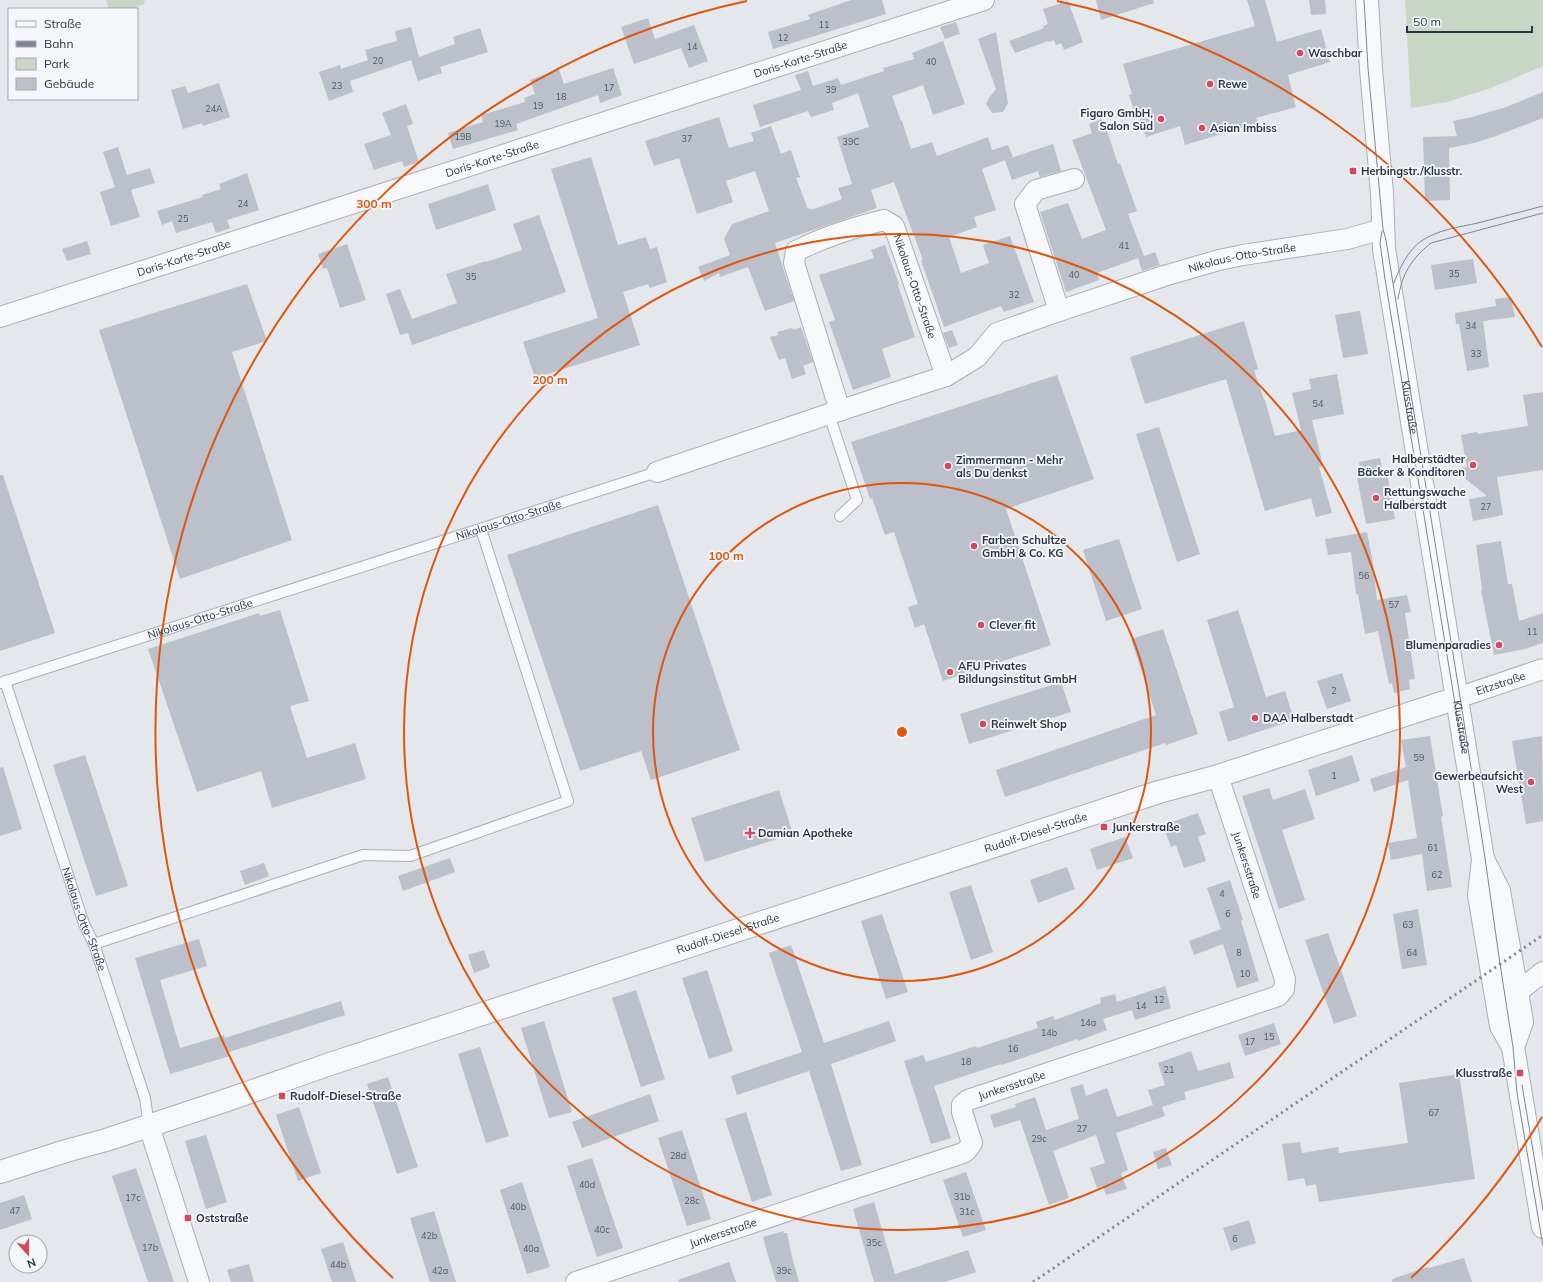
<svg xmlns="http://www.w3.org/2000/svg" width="1543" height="1282" viewBox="0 0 1543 1282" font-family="Mulish,sans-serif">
<rect width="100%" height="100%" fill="#e4e7ec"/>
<path fill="#c9d6c5" d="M 106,0 L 145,0 L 144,4 L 132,9 L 109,9 Z
M 1405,0 L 1543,0 L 1543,66 L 1491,88 L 1447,102 L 1411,108 Z"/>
<path fill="#bbc0ca" d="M 851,0 L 882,0 L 886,14 L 773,49 L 768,32 L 810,19 L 808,15 Z
M 1096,0 L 1153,0 L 1154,3 L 1101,20 Z
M 1247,0 L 1265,0 L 1277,42 L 1321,29 L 1330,62 L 1288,75 L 1296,107 L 1256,118 L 1258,123 L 1185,145 L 1180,126 L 1146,137 L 1138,112 L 1135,113 L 1129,95 L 1132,94 L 1123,64 L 1255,26 Z
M 1309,0 L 1325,0 L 1326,14 L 1311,15 Z
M 1068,1 L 1083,42 L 1064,50 L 1061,43 L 1056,45 L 1054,40 L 1049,42 L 1048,41 L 1015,53 L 1009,41 L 1044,28 L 1043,26 L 1048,24 L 1043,9 Z
M 648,18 L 655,39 L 694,25 L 708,61 L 689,68 L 681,48 L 634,64 L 621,27 Z
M 956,22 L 960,34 L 945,39 L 940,27 Z
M 411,27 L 419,57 L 455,44 L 453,37 L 480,28 L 488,52 L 440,67 L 442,73 L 418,81 L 411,60 L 350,81 L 353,92 L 329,101 L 319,72 L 340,65 L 341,69 L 368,60 L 365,50 L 397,41 L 395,31 Z
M 996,32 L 1008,103 L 1005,109 L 1003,112 L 992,113 L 986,104 L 989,98 L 996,89 L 978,39 Z
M 943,41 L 965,104 L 933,115 L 923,85 L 892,96 L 901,121 L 902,121 L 911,149 L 932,142 L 937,156 L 988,137 L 992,150 L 1008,145 L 1013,157 L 982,169 L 996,210 L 974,217 L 977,227 L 949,237 L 961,273 L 989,263 L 983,245 L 1010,236 L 1034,302 L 1004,312 L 1001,306 L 944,327 L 921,260 L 923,260 L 894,182 L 871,190 L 877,208 L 775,243 L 794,301 L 765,311 L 748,267 L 720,277 L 719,273 L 704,281 L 698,267 L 730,255 L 724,239 L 732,224 L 769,211 L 755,171 L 726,181 L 733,202 L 697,214 L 679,158 L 654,166 L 645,141 L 719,117 L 729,148 L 754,141 L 751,133 L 771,126 L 781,154 L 791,150 L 800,177 L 796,178 L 808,209 L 810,208 L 811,210 L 842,199 L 838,188 L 852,184 L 837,137 L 869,127 L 858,93 L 832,103 L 834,110 L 811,117 L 808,111 L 760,127 L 753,105 L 801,90 L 795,75 L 808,71 L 813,86 L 838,78 L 841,85 L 884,71 L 883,68 L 914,59 L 912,53 Z
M 613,68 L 622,95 L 600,103 L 598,95 L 516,124 L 518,130 L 453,149 L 448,133 L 483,122 L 481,115 L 525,102 L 524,98 L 535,94 L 530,80 L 559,69 L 564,84 Z
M 219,83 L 230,117 L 203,126 L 202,123 L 183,129 L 171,90 L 185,86 L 188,93 Z
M 1543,92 L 1543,118 L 1496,136 L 1474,143 L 1449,148 L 1450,200 L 1425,201 L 1423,137 L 1457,136 L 1453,121 L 1472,117 L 1506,107 Z
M 406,104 L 413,124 L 407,126 L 419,162 L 404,167 L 402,161 L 374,170 L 364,144 L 391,135 L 382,113 Z
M 1102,119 L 1105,129 L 1106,128 L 1118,164 L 1120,163 L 1137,211 L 1128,214 L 1144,256 L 1155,252 L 1160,265 L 1142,271 L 1138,258 L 1097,273 L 1099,280 L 1066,292 L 1040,212 L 1068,203 L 1082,239 L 1106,230 L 1072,140 L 1092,133 L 1089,124 Z
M 1053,144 L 1061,171 L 1040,177 L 1038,171 L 1012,180 L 1005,160 Z
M 118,147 L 127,175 L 150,168 L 155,183 L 131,190 L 140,217 L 111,226 L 100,192 L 115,187 L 103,152 Z
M 591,157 L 618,245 L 646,237 L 650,249 L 657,247 L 667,282 L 650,288 L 648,284 L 623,292 L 640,345 L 535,378 L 523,342 L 598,318 L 551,169 Z
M 247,173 L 259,210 L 227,220 L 230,228 L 216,233 L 212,222 L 176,233 L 172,221 L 162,225 L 157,211 L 203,197 L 202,195 L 221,189 L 219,184 Z
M 488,184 L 496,210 L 436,230 L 428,204 Z
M 539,215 L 566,292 L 412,345 L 408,333 L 400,335 L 386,294 L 400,289 L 412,319 L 457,303 L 446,274 L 486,261 L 486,262 L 522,250 L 513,224 Z
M 87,241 L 91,254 L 67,261 L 62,249 Z
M 347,244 L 366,300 L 340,308 L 327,268 L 323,269 L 318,254 Z
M 885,245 L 899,284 L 898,285 L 915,337 L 882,349 L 891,377 L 853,390 L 829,322 L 835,320 L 819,275 L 874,258 L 871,250 Z
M 1473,259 L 1477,283 L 1435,290 L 1431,265 Z
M 247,284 L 267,341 L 232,352 L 292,540 L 180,579 L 99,330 Z
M 1511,297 L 1515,317 L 1483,321 L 1489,367 L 1467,371 L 1459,324 L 1456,324 L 1455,313 L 1496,306 L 1495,299 Z
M 1360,311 L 1368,354 L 1343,358 L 1335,315 Z
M 1244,321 L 1258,369 L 1254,370 L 1264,400 L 1265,400 L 1275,436 L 1301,430 L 1292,393 L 1311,389 L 1309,379 L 1337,374 L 1344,414 L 1312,420 L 1323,466 L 1319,467 L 1332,513 L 1316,517 L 1311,498 L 1265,511 L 1226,379 L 1145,404 L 1130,357 Z
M 801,327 L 813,362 L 803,366 L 806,374 L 792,379 L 785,358 L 779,360 L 770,337 L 778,335 L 777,332 L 792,328 L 793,330 Z
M 952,330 L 958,345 L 949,348 L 943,333 Z
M 1057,375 L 1094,479 L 1006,509 L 1051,645 L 943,681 L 924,624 L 915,628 L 908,607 L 918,604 L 894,532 L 885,535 L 872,498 L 870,499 L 851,442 Z
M 1543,392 L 1543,470 L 1497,477 L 1503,515 L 1473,521 L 1469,499 L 1487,496 L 1462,476 L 1460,468 L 1467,467 L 1461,435 L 1477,432 L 1478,434 L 1528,426 L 1523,395 Z
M 1159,427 L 1200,554 L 1177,562 L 1136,434 Z
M 1380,458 L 1383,473 L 1387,472 L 1395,519 L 1366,524 L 1357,477 L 1362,476 L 1359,462 Z
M 0,475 L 3,475 L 55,633 L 0,651 Z
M 658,505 L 740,750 L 651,780 L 641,751 L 580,771 L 507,555 Z
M 1367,532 L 1373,564 L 1377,600 L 1407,595 L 1411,612 L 1405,613 L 1415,679 L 1409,680 L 1410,689 L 1394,693 L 1392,683 L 1389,684 L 1378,631 L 1365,634 L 1358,594 L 1356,594 L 1351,552 L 1328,555 L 1325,539 Z
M 1119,539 L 1142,609 L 1106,621 L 1083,550 Z
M 1501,541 L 1508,584 L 1512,584 L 1519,621 L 1543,613 L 1543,643 L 1525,649 L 1494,655 L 1481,590 L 1482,589 L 1476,545 Z
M 280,610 L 309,701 L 290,706 L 307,758 L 355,743 L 366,779 L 272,808 L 261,771 L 197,792 L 148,649 L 259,613 L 260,616 Z
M 1238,610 L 1266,697 L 1285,691 L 1294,720 L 1228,742 L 1219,712 L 1234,707 L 1207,620 Z
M 1163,629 L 1198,734 L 1166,745 L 1165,743 L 1005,797 L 996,770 L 1156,715 L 1131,639 Z
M 1342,673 L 1351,701 L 1327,709 L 1317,681 Z
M 1061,682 L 1071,712 L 969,744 L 960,714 Z
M 1430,736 L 1443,816 L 1441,817 L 1452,887 L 1427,891 L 1422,854 L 1391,860 L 1388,843 L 1417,838 L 1408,780 L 1374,792 L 1370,779 L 1406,767 L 1401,740 Z
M 1542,736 L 1543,821 L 1526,824 L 1512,741 Z
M 85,755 L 128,886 L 96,896 L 53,765 Z
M 1352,755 L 1360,781 L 1316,796 L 1308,770 Z
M 3,767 L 22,829 L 0,836 L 0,768 Z
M 1269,788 L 1273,800 L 1305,789 L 1315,819 L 1282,830 L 1305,900 L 1279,909 L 1242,796 Z
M 779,790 L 793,834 L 705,862 L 691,818 Z
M 1198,813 L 1206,834 L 1198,837 L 1206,861 L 1184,868 L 1176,845 L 1171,847 L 1163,825 Z
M 1125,837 L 1133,858 L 1097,870 L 1090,849 Z
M 450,858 L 455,872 L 403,891 L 398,876 Z
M 264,863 L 269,876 L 245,885 L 240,871 Z
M 1067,867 L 1075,889 L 1038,903 L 1030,880 Z
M 1230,880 L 1243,920 L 1241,921 L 1259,981 L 1237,988 L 1223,944 L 1194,955 L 1189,941 L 1221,929 L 1207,888 Z
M 971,885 L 993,952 L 971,960 L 949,892 Z
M 1418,909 L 1427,965 L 1402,969 L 1393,914 Z
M 882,914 L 908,992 L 886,999 L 861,921 Z
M 1328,933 L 1357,1016 L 1334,1024 L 1305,940 Z
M 199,939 L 207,966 L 160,980 L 180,1048 L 224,1035 L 225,1038 L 341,1001 L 345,1015 L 229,1052 L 230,1056 L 170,1074 L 135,958 Z
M 791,945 L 824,1043 L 889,1021 L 896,1041 L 831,1064 L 862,1165 L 841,1171 L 809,1071 L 737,1095 L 731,1076 L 802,1052 L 769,953 Z
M 484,950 L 490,967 L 474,973 L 468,955 Z
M 707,970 L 733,1051 L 709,1059 L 682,978 Z
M 1165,986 L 1171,1008 L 1135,1020 L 1132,1010 L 1103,1019 L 1107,1030 L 1078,1041 L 1077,1039 L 1002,1065 L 1001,1064 L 934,1086 L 951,1138 L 931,1144 L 904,1061 L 923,1055 L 926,1062 L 976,1046 L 977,1048 L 1038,1028 L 1036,1022 L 1053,1016 L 1055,1020 L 1101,1003 L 1100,998 L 1115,994 L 1117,1002 Z
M 636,990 L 665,1079 L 641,1087 L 612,998 Z
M 544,1021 L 572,1112 L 549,1118 L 521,1028 Z
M 1274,1023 L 1281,1044 L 1245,1056 L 1238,1035 Z
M 480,1047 L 509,1136 L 486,1143 L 458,1054 Z
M 1191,1051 L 1198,1071 L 1230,1062 L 1234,1078 L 1184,1092 L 1186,1099 L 1162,1107 L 1165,1116 L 1116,1133 L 1128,1170 L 1121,1173 L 1127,1189 L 1106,1195 L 1103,1186 L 1097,1188 L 1090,1168 L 1105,1163 L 1096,1135 L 1053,1151 L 1069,1198 L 1049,1205 L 1020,1120 L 994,1128 L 990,1115 L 1016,1107 L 1015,1104 L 1035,1097 L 1046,1130 L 1079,1119 L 1070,1088 L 1083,1084 L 1086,1096 L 1107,1088 L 1117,1117 L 1153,1105 L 1148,1090 L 1165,1085 L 1158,1063 Z
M 1459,1074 L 1475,1179 L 1319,1202 L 1316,1184 L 1306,1186 L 1304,1178 L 1288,1181 L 1282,1144 L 1300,1142 L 1302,1153 L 1338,1147 L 1339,1153 L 1408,1143 L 1399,1083 Z
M 388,1077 L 418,1167 L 397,1174 L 367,1084 Z
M 650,1094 L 659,1121 L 582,1148 L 572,1122 Z
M 299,1107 L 321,1173 L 298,1181 L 276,1115 Z
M 746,1112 L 772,1195 L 752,1202 L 725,1119 Z
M 682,1130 L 711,1219 L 687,1226 L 658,1138 Z
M 206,1135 L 227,1202 L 206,1209 L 185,1141 Z
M 1166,1148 L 1172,1165 L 1158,1169 L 1153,1152 Z
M 592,1158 L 623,1248 L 597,1257 L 567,1166 Z
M 136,1168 L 174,1282 L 148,1282 L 129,1227 L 112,1176 Z
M 966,1172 L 986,1230 L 963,1237 L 943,1180 Z
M 522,1182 L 550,1267 L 527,1274 L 500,1190 Z
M 24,1195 L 32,1219 L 0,1230 L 0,1203 Z
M 874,1202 L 895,1274 L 968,1250 L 976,1272 L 945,1282 L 874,1282 L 853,1209 Z
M 434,1211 L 447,1253 L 456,1282 L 430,1282 L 423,1260 L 410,1218 Z
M 1249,1220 L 1256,1243 L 1231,1251 L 1223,1228 Z
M 784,1231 L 784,1233 L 787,1233 L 792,1257 L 799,1282 L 776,1282 L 767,1252 L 763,1237 Z
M 343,1242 L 356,1282 L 332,1282 L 321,1249 Z
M 1464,1258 L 1472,1282 L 1392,1282 L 1392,1280 L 1395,1278 L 1428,1267 L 1429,1268 Z
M 729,1262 L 736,1282 L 679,1282 L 678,1280 Z
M 249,1264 L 254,1282 L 231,1282 L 227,1270 Z"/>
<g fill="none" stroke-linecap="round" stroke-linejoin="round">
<defs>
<g id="service">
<path d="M 829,414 L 857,500 L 840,516"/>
<path id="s1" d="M 5,681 L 84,924 L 94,944 L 145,1098 L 149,1126"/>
<path id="s2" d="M 0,683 L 657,472"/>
<path d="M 94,944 L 363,855 L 410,856 L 568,801 L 481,529"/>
</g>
<g id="minor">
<path d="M 1059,311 L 1025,204 L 1036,190 L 1074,179"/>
<path id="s3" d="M 0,317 L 984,0"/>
<path id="s4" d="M 840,411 L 794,263 L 796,251 C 822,238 855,227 884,220 L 894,226 L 946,376"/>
<path id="s5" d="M 657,472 L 829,414 L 946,376 L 977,357 L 997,333 L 1059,311 L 1164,276 L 1219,260 L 1243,255 L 1347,239 L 1383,229"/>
<path id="s6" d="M 1457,698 L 1543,669"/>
<path d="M 1505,1002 L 1543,972"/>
<path d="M 149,1126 L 199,1282"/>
<path id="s7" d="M 576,1282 L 844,1192 L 963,1153 L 967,1150 L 972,1143 L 962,1112 L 962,1105 L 968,1100 L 1278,996 L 1284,989 L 1285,979 L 1218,776"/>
</g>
<g id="tertiary">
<path id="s8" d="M 1367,0 L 1371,69 L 1382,193 L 1384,249 L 1483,859 L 1479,895 L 1501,1026 L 1513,1047 L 1543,1227"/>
<path d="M 1483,859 L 1499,891 L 1517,992 L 1522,1022 L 1513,1047"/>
<path id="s9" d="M 0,1172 L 66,1151 L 106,1140 L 227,1100 L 330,1064 L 1159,792 L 1218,776 L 1457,698"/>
</g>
</defs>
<use href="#service" stroke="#a9aeb7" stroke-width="12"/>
<use href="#minor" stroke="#a9aeb7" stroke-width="22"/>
<use href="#tertiary" stroke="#a9aeb7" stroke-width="24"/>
<use href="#service" stroke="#f7f8fa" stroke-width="10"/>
<use href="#minor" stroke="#f7f8fa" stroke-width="20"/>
<use href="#tertiary" stroke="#f7f8fa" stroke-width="22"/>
<path stroke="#7d8696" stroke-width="1" d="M 1364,0 L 1368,68 L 1383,229 L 1386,240 L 1460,697 L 1485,858 L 1500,964 L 1513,1047 L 1517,1093 L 1543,1246
M 1382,231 L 1380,243 L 1385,279 L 1463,752
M 1394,283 C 1399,269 1408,251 1420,242 C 1436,230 1459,227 1478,223 C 1500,217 1521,212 1543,206
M 1398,299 C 1402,274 1411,259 1431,243 L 1543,213
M 1522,1085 L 1543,1210"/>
<path stroke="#7d8696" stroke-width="3" stroke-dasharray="2 4" stroke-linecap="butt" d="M 1033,1282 L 1543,935"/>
</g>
<g fill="none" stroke="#df570f" stroke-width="2">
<circle cx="902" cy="732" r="249"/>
<circle cx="902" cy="732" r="498"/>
<path d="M1542 1117A747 747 0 0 1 1411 1278M393 1278A747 747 0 0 1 747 1M1057 1A747 747 0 0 1 1542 347"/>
</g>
<g fill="#d1495b" stroke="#f4f6f9" stroke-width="1.5">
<circle cx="1300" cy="53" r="4"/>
<circle cx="1210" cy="84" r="4"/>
<circle cx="1161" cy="119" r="4"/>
<circle cx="1202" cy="128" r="4"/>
<rect x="1349" y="167" width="8" height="8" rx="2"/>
<circle cx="1473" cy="465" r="4"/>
<circle cx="948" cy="466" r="4"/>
<circle cx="1376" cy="498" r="4"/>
<circle cx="974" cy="546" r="4"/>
<circle cx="981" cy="625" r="4"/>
<circle cx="1499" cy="645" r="4"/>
<circle cx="950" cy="672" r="4"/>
<circle cx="1255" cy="718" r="4"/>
<circle cx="983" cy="724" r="4"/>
<circle cx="1531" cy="782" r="4"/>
<rect x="1100" y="823" width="8" height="8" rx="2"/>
<path d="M748 827h4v4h4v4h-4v4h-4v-4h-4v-4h4z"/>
<rect x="1516" y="1069" width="8" height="8" rx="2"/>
<rect x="278" y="1092" width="8" height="8" rx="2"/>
<rect x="184" y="1214" width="8" height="8" rx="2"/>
</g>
<g text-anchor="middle" stroke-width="3.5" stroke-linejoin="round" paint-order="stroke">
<g font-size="9" fill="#4f5766">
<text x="824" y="28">11</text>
<text x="783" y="41">12</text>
<text x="692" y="50">14</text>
<text x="378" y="64">20</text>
<text x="931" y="65">40</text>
<text x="337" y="89">23</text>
<text x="609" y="91">17</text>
<text x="831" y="93">39</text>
<text x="561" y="100">18</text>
<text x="538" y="109">19</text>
<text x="214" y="112">24A</text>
<text x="503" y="127">19A</text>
<text x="463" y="140">19B</text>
<text x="687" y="142">37</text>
<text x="851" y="145">39C</text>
<text x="243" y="207">24</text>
<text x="183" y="222">25</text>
<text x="1124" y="249">41</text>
<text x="1454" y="277">35</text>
<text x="1074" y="278">40</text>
<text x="471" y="280">35</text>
<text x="1014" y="298">32</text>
<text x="1471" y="329">34</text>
<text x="1476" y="357">33</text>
<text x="1318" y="407">54</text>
<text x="1486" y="510">27</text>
<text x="1364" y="579">56</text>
<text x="1394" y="608">57</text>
<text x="1532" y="635">11</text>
<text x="1334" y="694">2</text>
<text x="1419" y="761">59</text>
<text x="1334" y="779">1</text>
<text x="1433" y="851">61</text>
<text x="1437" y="878">62</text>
<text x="1222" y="897">4</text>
<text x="1228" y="917">6</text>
<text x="1408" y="928">63</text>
<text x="1239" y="956">8</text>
<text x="1412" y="956">64</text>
<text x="1245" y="977">10</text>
<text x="1159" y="1003">12</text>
<text x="1141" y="1009">14</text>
<text x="1088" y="1026">14a</text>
<text x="1049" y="1036">14b</text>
<text x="1269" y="1040">15</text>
<text x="1250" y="1045">17</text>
<text x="1013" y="1052">16</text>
<text x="966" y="1065">18</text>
<text x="1169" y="1073">21</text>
<text x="1434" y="1116">67</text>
<text x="1082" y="1132">27</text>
<text x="1039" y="1142">29c</text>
<text x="678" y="1159">28d</text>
<text x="587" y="1188">40d</text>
<text x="962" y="1200">31b</text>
<text x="133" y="1201">17c</text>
<text x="692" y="1204">28c</text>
<text x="518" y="1210">40b</text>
<text x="15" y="1214">47</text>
<text x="967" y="1215">31c</text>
<text x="602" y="1233">40c</text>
<text x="429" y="1239">42b</text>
<text x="1235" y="1242">6</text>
<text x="874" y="1246">35c</text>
<text x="150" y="1251">17b</text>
<text x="531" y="1252">40a</text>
<text x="338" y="1268">44b</text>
<text x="440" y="1274">42a</text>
<text x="784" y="1274">39c</text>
</g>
<g font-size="11" font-weight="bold" fill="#2b3445" stroke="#f4f6f9" text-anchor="start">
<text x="1308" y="57">Waschbar</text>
<text x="1218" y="88">Rewe</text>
<text x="1153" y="117" text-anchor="end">Figaro GmbH,<tspan x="1153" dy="13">Salon Süd</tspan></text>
<text x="1210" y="132">Asian Imbiss</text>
<text x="1361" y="175">Herbingstr./Klusstr.</text>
<text x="1465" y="463" text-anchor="end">Halberstädter<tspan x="1465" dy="13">Bäcker &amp; Konditoren</tspan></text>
<text x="956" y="464">Zimmermann - Mehr<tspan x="956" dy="13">als Du denkst</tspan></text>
<text x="1384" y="496">Rettungswache<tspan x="1384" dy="13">Halberstadt</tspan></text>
<text x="982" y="544">Farben Schultze<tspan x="982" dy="13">GmbH &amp; Co. KG</tspan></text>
<text x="989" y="629">Clever fit</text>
<text x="1491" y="649" text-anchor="end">Blumenparadies</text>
<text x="958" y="670">AFU Privates<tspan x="958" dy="13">Bildungsinstitut GmbH</tspan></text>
<text x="1263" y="722">DAA Halberstadt</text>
<text x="991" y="728">Reinwelt Shop</text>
<text x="1523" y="780" text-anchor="end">Gewerbeaufsicht<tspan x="1523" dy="13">West</tspan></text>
<text x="1112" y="831">Junkerstraße</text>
<text x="758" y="837">Damian Apotheke</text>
<text x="1512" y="1077" text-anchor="end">Klusstraße</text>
<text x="290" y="1100">Rudolf-Diesel-Straße</text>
<text x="196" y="1222">Oststraße</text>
</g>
<g font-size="11" fill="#2b3445" stroke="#f4f6f9">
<text dy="4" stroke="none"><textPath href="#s3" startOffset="841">Doris-Korte-Straße</textPath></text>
<text dy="4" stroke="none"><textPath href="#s3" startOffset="517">Doris-Korte-Straße</textPath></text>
<text dy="4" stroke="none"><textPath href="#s3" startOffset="193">Doris-Korte-Straße</textPath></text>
<text dy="4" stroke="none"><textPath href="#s5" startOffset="629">Nikolaus-Otto-Straße</textPath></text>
<text dy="4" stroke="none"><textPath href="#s4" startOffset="336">Nikolaus-Otto-Straße</textPath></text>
<text dy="4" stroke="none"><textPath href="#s8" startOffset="410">Klusstraße</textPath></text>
<text dy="4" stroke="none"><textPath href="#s2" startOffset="534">Nikolaus-Otto-Straße</textPath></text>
<text dy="4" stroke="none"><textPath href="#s2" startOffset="210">Nikolaus-Otto-Straße</textPath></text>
<text dy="4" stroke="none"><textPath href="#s6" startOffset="46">Eitzstraße</textPath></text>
<text dy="4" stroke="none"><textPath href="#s8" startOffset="734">Klusstraße</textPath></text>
<text dy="4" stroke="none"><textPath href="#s9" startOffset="1090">Rudolf-Diesel-Straße</textPath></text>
<text transform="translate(1247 865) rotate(72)" y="4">Junkersstraße</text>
<text dy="4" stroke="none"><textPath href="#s1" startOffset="251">Nikolaus-Otto-Straße</textPath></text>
<text dy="4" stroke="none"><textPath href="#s9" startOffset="766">Rudolf-Diesel-Straße</textPath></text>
<text dy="4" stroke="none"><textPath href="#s7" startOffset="515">Junkersstraße</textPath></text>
<text dy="4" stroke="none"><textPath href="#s7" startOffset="155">Junkersstraße</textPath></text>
</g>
</g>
<circle cx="902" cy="732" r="6" fill="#df570f" stroke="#f4f6f9" stroke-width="2"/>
<g font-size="12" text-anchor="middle" font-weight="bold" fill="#df570f" stroke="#f4f6f9" stroke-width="3.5" stroke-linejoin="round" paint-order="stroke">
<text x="374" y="208">300 m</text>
<text x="550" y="384">200 m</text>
<text x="726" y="560">100 m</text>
</g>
<rect x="8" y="8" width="130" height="92" fill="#f4f6f9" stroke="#a4a8b1"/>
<rect x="16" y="21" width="20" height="6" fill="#f7f8fa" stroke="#a4a8b1"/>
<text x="44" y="28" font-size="12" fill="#2b3445">Straße</text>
<rect x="16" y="41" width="20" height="6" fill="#7d8696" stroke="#a4a8b1"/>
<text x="44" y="48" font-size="12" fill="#2b3445">Bahn</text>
<rect x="16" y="58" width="20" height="12" fill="#c9d6c5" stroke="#a4a8b1"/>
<text x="44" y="68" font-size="12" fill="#2b3445">Park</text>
<rect x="16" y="78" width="20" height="12" fill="#bbc0ca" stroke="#a4a8b1"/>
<text x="44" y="88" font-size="12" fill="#2b3445">Gebäude</text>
<g transform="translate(28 1254) rotate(159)"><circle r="19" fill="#f4f6f9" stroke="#a4a8b1"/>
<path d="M0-3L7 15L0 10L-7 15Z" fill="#d1495b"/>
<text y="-6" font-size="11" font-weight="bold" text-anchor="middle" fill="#2b3445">N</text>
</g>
<path d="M1407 26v6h125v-6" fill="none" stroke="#2b3445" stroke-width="2"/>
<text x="1413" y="26" font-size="12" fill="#2b3445" stroke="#f4f6f9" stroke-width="3" paint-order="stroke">50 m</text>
</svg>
